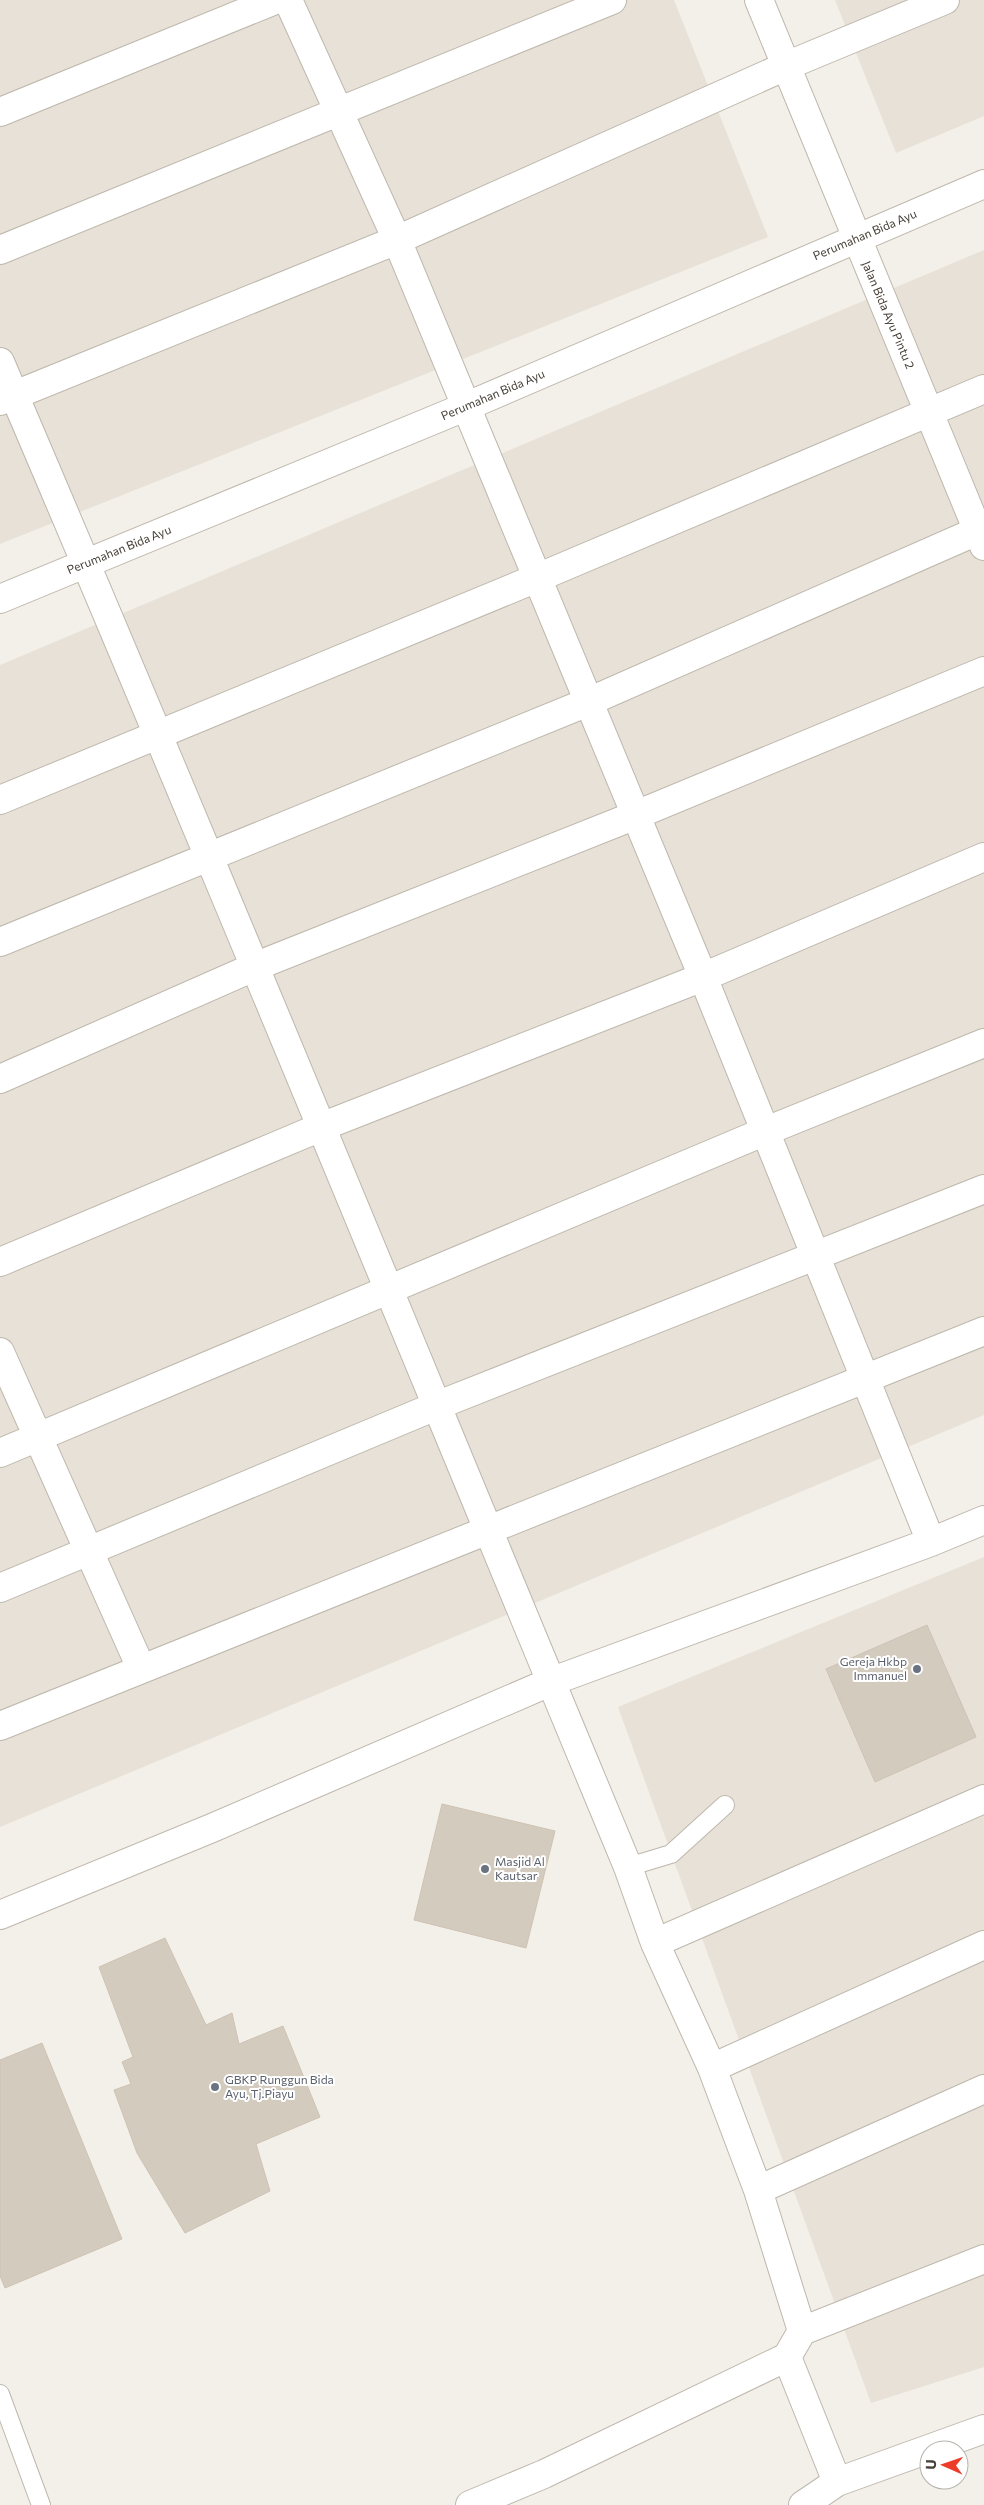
<svg xmlns="http://www.w3.org/2000/svg" width="984" height="2505" viewBox="0 0 984 2505" font-family="Commissioner,sans-serif">
<rect width="100%" height="100%" fill="#f3f0e9"/>
<path fill="#e7e1d7" d="M 0,0 L 674,0 L 768,237 L 0,544 Z
M 835,0 L 984,0 L 984,116 L 896,153 Z
M 984,250 L 984,1415 L 0,1827 L 0,665 Z
M 984,1557 L 984,2367 L 871,2403 L 618,1707 Z"/>
<path fill="#d4cbbf" stroke="#cec2b3" d="M 927,1625 L 976,1737 L 875,1782 L 826,1669 Z
M 442,1804 L 555,1831 L 526,1948 L 414,1920 Z
M 165,1938 L 206,2025 L 232,2013 L 239,2044 L 283,2026 L 320,2117 L 256,2144 L 270,2191 L 185,2233 L 137,2153 L 114,2090 L 131,2084 L 122,2062 L 133,2057 L 99,1967 Z
M 42,2043 L 122,2239 L 5,2288 L 0,2276 L 0,2060 Z"/>
<g fill="none" stroke-linecap="round" stroke-linejoin="round">
<defs>
<path id="lane" d="M 628,1867 L 671,1854 L 725,1805
M 0,2394 L 41,2505"/>
<path id="street" d="M 288,0 L 397,240 L 703,977 L 931,1542
M 759,0 L 984,546
M 0,112 L 275,0
M 0,250 L 612,0
M 0,362 C 214,862 419,1365 628,1867 L 655,1943 L 712,2068 L 758,2190 L 802,2331 L 787,2357 L 837,2482
M 0,401 L 397,240 L 786,66 L 945,0
M 0,599 L 465,407 L 984,184
M 0,800 L 537,578 L 984,389
M 0,942 L 588,702 L 984,528
M 0,1079 L 254,967 L 636,815 L 984,671
M 0,1262 L 321,1127 L 703,977 L 984,857
M 0,1352 L 141,1668
M 0,1453 L 766,1131 L 984,1043
M 0,1588 L 436,1406 L 984,1189
M 0,1726 L 984,1331
M 0,1915 L 212,1828 L 550,1682 L 931,1542 L 984,1520
M 655,1943 L 984,1799
M 712,2068 L 984,1945
M 758,2190 L 984,2089
M 802,2331 L 984,2259
M 470,2505 L 544,2474 L 787,2357
M 803,2505 L 837,2482 L 984,2429"/>
</defs>
<use href="#lane" stroke="#beb7ac" stroke-width="20"/>
<use href="#street" stroke="#beb7ac" stroke-width="30"/>
<use href="#lane" stroke="#fff" stroke-width="18"/>
<use href="#street" stroke="#fff" stroke-width="28"/>
</g>
<g fill="#6b7280" stroke="#fff" stroke-width="2">
<circle cx="917" cy="1669" r="5"/>
<circle cx="485" cy="1869" r="5"/>
<circle cx="215" cy="2087" r="5"/>
</g>
<g text-anchor="middle" stroke-width="4" stroke-linejoin="round" paint-order="stroke">
<g font-size="12" fill="#464038" stroke="#fff">
<text transform="translate(865 235) rotate(-23)" y="4">Perumahan Bida Ayu</text>
<text transform="translate(888 315) rotate(67)" y="4">Jalan Bida Ayu Pintu 2</text>
<text transform="translate(493 395) rotate(-23)" y="4">Perumahan Bida Ayu</text>
<text transform="translate(119 550) rotate(-22)" y="4">Perumahan Bida Ayu</text>
</g>
<g font-size="12" fill="#5b616d" stroke="#fff" text-anchor="start">
<text x="907" y="1666" text-anchor="end">Gereja Hkbp<tspan x="907" dy="14">Immanuel</tspan></text>
<text x="495" y="1866">Masjid Al<tspan x="495" dy="14">Kautsar</tspan></text>
<text x="225" y="2084">GBKP Runggun Bida<tspan x="225" dy="14">Ayu, Tj.Piayu</tspan></text>
</g>
</g>
<g transform="translate(944 2465) rotate(272)"><circle r="24" fill="#ffffff" stroke="#b5b3af"/>
<path d="M0-4L9 19L0 12L-9 19Z" fill="#eb3d28"/>
<text y="-8" font-size="14" font-weight="bold" text-anchor="middle" fill="#464038">U</text>
</g>
</svg>
